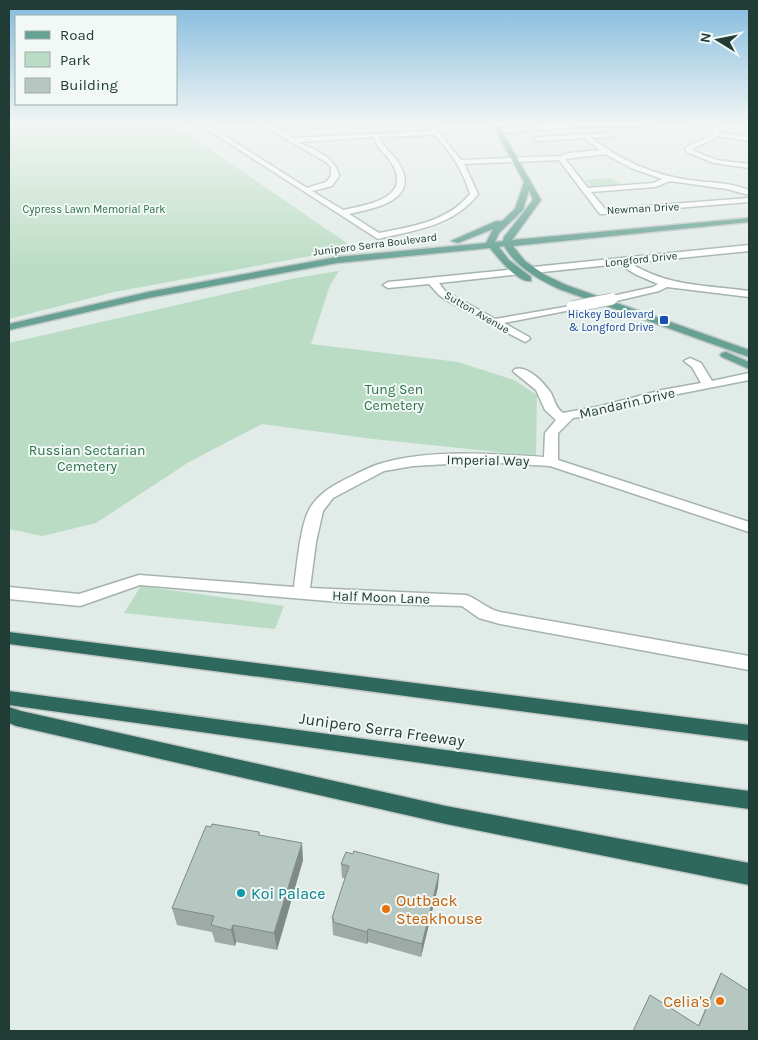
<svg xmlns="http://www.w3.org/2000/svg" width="758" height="1040" viewBox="0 0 758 1040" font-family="Karla,sans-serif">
<rect width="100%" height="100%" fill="#e1ebe7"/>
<path fill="#badcc4" d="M 9,124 L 171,124 L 182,130 L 204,130 L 210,134 L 189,135 L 354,248 L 114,292 L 9,319 Z
M 293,124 L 429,124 L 431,126 L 277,131 L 271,128 L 295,126 Z
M 612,178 L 624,186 L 592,187 L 585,180 Z
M 339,271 L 330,285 L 311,344 L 458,362 L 514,380 L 537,395 L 536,456 L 373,439 L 262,424 L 189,462 L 96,523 L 42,536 L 9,529 L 9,343 L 291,279 Z
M 141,586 L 284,606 L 275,629 L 124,613 Z"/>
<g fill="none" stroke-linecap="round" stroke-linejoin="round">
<defs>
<path id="minor" d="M 199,124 L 206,124 L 307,188 L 326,182 L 331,176 L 331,167 L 326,162 L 260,124 L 267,124 L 293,138 L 432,131 L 426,124 L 432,124 L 461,160 L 560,156 L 570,153 L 600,150 L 584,138 L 538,141 L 535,139 L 538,137 L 611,133 L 613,136 L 591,138 C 621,160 653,175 689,180 C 709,183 730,182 749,190 L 749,195 L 727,189 L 670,181 L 655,187 L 591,192 L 605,209 L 749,198 L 749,202 L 603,214 L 600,214 L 559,160 L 464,164 L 478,194 C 454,226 415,230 378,239 ZM 435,135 C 451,153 463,170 470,194 C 447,222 413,226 379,233 L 349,214 C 376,208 422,200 398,162 C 392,153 383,147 379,137 ZM 373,137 C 377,148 385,153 391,162 C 414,198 368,205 343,210 L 312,191 L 332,186 L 339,176 C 336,157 314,150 298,142 ZM 605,154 L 631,168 L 662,179 L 654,183 L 588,188 L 565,159 Z
M 567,124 L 648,124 L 645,126 L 574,127 L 498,133 L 495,131 L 498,129 Z
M 696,124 L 717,127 L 720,133 L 749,137 L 749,141 L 718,136 L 691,150 L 717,160 L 749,164 L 749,168 L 714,163 L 687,152 L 685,148 L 714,134 L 712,129 Z
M 749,245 L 749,251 L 630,263 C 669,287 706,285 749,291 L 749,297 L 667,287 L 659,291 L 612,302 L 607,299 L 608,297 L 653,287 L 658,284 L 635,274 L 619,264 L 533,273 L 528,270 L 533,267 Z
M 518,269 L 521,270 L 521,274 L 439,283 L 445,291 L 495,319 L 576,305 L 576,309 L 504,323 L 529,337 L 530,339 L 525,342 L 446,300 L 439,295 L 429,284 L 388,288 L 383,285 L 388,282 Z
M 690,358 L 701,363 L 712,381 L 749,373 L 749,380 L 663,397 L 602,414 L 573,418 L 558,433 L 558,460 L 749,522 L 749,532 L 550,466 L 483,462 L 413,466 L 384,471 L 333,498 L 323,511 L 316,542 L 310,588 L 466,595 C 478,599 487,609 500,612 L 749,656 L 749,670 L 500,624 L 479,618 L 462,606 L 352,603 L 140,585 L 80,606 L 9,599 L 9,587 L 79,594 L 139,575 L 294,587 C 297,566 300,525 310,508 C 320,492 335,484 352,476 C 360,472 368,468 376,465 C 426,448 492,454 544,457 L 545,433 L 556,420 L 545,410 L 536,390 L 515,373 L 513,371 L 515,369 C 528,365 544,383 551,393 C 555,401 555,407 563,413 L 601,406 L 662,390 L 701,383 L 692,367 L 684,361 Z"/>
<path id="major" d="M 492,124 L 498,124 L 541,200 L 512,240 L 749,218 L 749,222 L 513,246 L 525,261 L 545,275 L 566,285 L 749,350 L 749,357 L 559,289 C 538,279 516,267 504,246 L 499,247 L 509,260 L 531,277 L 531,281 C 518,283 498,258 490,248 L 337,263 L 148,298 L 9,330 L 9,324 L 148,292 L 337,257 L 486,243 L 493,229 L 458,243 L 451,241 L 496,221 L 502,221 L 515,209 L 524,182 ZM 529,190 L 533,200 L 504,237 L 503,241 L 495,242 L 499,233 L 523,210 Z
M 726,352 L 749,362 L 749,369 L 722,357 L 720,355 L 722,353 Z"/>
<path id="highway" d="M 9,632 L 749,725 L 749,741 L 9,644 Z
M 9,691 L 749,791 L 749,809 L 9,705 Z
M 9,707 L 21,711 L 446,806 L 749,863 L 749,885 L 446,824 L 16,726 L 9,723 Z"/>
</defs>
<use href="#minor" stroke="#a4b3ae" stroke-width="3"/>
<use href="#major" stroke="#c1c8c6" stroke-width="3"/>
<use href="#highway" stroke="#c1c8c6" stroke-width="3"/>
<use href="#minor" fill="#fff" fill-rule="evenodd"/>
<use href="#major" fill="#66a193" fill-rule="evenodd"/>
<use href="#highway" fill="#2e685d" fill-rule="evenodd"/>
<defs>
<path id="minor-bridge" d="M 572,307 L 612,299"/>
</defs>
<use href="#minor-bridge" stroke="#a4b3ae" stroke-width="13" stroke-linecap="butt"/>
<use href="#minor-bridge" stroke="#fff" stroke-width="11"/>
</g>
<path fill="#9daaa5" d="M 259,832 L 260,836 L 303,860 L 277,950 L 236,942 L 235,946 L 215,942 L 212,932 L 177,925 L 172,908 Z
M 341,864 L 438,887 L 421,957 L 368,942 L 367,944 L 333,935 L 332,918 L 345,878 L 342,878 Z
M 721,973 L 749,1031 L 698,1026 L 713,990 Z"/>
<path fill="#7f8b86" d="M 302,843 L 303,860 L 277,950 L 274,933 Z
M 439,874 L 438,887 L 421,957 L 422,944 Z
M 233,925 L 236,942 L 235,946 L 231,930 Z
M 368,929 L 368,942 L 367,944 L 367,932 Z"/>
<path fill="#b6c6c0" stroke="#7f8b86" d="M 212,824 L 259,832 L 259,835 L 302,843 L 274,933 L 233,925 L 231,930 L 211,925 L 214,916 L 172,908 L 206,826 L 211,827 Z
M 354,851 L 439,874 L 422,944 L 368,929 L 367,932 L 333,922 L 334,919 L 332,918 L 349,866 L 341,864 L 346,852 L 353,854 Z
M 721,973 L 749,991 L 749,1031 L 633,1031 L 650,995 L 699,1026 Z"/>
<linearGradient id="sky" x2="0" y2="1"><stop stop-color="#82bade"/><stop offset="0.46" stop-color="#f2f6f4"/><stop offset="1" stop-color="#f2f6f4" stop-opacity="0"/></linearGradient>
<rect width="758" height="269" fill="url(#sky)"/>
<rect fill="#1a4fb4" stroke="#f1f8f5" stroke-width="2" x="659" y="315" width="10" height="10" rx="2.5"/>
<circle fill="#0f9aa8" stroke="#f1f8f5" stroke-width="2" cx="241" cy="893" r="5"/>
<g fill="#e8710a" stroke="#f1f8f5" stroke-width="2">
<circle cx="386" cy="909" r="5"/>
<circle cx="720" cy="1001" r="5"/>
</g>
<g text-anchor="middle" stroke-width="4" stroke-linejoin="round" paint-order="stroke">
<g font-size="11" fill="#213c35" stroke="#f1f8f5">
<text transform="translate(643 208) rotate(-3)" y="4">Newman Drive</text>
<text transform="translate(375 244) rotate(-7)" y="4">Junipero Serra Boulevard</text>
<text transform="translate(641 259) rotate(-6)" y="4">Longford Drive</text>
<text transform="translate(477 312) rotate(30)" y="4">Sutton Avenue</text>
</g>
<g font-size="11" fill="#2c7249" stroke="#f1f8f5">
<text x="94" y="213">Cypress Lawn Memorial Park</text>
</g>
<g font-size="11" fill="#164399" stroke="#f1f8f5" text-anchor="end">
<text x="654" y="318">Hickey Boulevard<tspan x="654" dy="13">&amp; Longford Drive</tspan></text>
</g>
<g font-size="14" fill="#2c7249" stroke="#f1f8f5">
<text x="394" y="394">Tung Sen<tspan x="394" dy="16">Cemetery</tspan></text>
<text x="87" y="455">Russian Sectarian<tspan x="87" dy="16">Cemetery</tspan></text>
</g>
<g font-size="14" fill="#213c35" stroke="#f1f8f5">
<text transform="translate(627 403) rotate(-13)" y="5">Mandarin Drive</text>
<text transform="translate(488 460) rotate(1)" y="5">Imperial Way</text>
<text transform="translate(381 597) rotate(2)" y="5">Half Moon Lane</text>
</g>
<g font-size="16" fill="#213c35" stroke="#f1f8f5">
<text transform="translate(382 729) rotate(8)" y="6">Junipero Serra Freeway</text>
</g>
<g font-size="16" fill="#0d838f" stroke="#f1f8f5" text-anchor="start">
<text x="251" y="899">Koi Palace</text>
</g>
<g font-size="16" fill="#c56008" stroke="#f1f8f5" text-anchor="start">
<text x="396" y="906">Outback<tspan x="396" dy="18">Steakhouse</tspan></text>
<text x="710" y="1007" text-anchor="end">Celia's</text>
</g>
</g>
<rect width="758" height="1040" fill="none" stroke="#213c35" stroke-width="20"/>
<rect x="15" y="15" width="162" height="90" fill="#f1f8f5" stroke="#9eada8"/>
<rect x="25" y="31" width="25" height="8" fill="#66a193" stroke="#9eada8"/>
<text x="60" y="40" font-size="15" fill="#213c35">Road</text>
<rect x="25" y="52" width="25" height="15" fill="#badcc4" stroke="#9eada8"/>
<text x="60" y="65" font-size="15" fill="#213c35">Park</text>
<rect x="25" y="78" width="25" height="15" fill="#b6c6c0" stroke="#9eada8"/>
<text x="60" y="90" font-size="15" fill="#213c35">Building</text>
<g transform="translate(718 40) rotate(280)" stroke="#f1f8f5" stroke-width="4" paint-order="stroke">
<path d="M0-4L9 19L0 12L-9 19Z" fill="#213c35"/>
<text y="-8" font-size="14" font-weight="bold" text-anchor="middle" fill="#213c35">N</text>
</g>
</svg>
